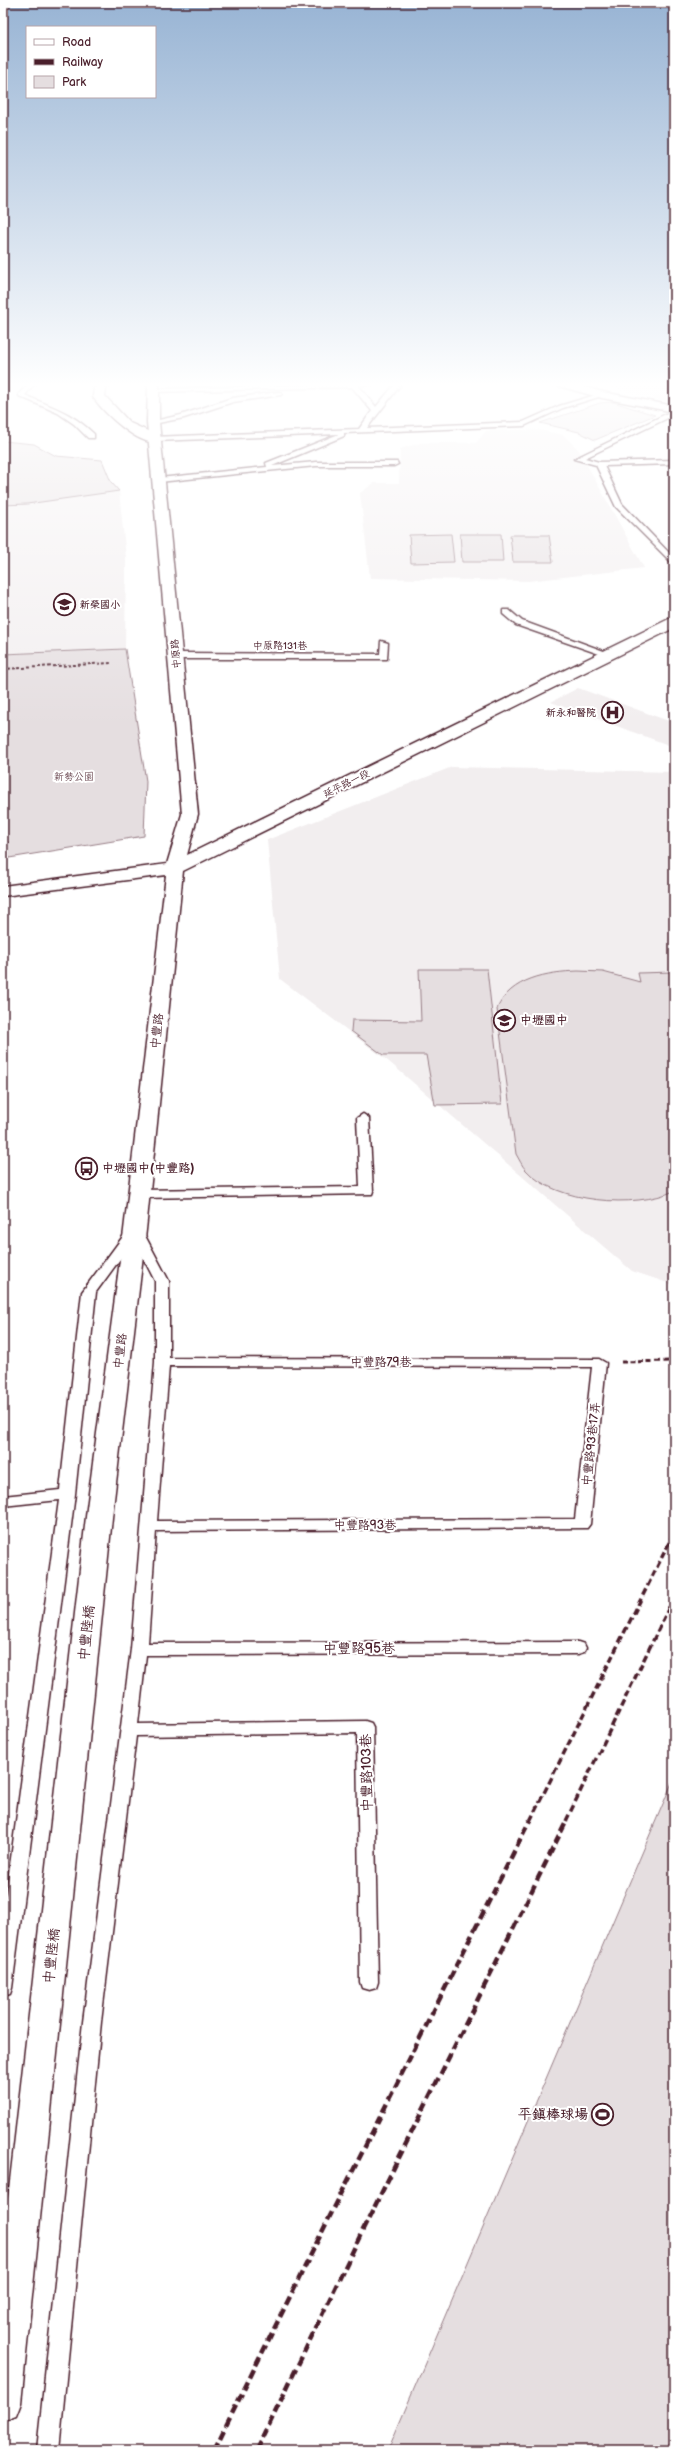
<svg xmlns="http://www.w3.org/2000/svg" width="677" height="2453" viewBox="0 0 677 2453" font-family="'Balsamiq Sans','LXGW WenKai TC',sans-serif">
<rect width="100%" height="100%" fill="#fff"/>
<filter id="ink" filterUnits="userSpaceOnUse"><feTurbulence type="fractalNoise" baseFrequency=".025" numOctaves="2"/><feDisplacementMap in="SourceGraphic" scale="8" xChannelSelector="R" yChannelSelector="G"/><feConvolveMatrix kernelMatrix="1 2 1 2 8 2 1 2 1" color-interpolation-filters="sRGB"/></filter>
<g filter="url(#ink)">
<path fill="#f2eeef" d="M 596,383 L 674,383 L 674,404 Z
M 520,430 L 544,431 L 563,435 L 578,449 L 644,568 L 528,581 L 370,578 L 360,493 L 374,483 L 399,483 L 400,449 L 421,443 L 476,443 L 486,431 Z
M 119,491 L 126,558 L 125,649 L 3,654 L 3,505 L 27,504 Z
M 578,688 L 674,723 L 674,747 L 551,702 Z
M 452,767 L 674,772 L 674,1285 L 632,1271 L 388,1061 L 280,979 L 267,840 Z"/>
<path fill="#e5dee0" stroke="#987e86" d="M 613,402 L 655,415 L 595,440 L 579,432 L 540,423 L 600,403 Z
M 3,441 L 34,444 L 56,456 L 102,460 L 111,482 L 119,491 L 27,504 L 3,505 Z
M 451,534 L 454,562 L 411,563 L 409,535 Z
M 460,534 L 501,534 L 503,562 L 462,562 Z
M 510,535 L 549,535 L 553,562 L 513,562 Z
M 125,649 L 146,781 L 144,836 L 3,859 L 3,654 Z
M 419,969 L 487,969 L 502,1104 L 435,1105 L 426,1055 L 383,1055 L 351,1031 L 352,1020 L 421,1021 Z
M 578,971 L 603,972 L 640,982 L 638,973 L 673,972 L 674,1191 C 636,1209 555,1203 526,1170 C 522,1166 519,1159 516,1154 L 497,1009 C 510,978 548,972 578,971 Z
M 674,1778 L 674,2450 L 388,2450 Z"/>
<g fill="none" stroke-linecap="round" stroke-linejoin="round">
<defs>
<path id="lane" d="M 29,383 L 35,383 L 25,395 C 53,408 70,411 94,434 L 94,438 L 88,438 L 74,424 L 58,413 L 19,396 L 19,394 Z
M 381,383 L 359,386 L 376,407 L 396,383 L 402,383 L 367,428 L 523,422 L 559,406 L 602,393 L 605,395 L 563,408 L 524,426 L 344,433 L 344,436 L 272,466 L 316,462 L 397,462 L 398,464 L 394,466 L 316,466 L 159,482 L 155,480 L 159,478 L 267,467 L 266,463 L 339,434 L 155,441 L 151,439 L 152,437 L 359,429 L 372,411 L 352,387 L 153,392 L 151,389 Z
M 279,392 L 282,394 L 281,395 L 233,402 L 184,418 L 153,424 L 150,422 L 181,415 L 232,398 Z
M 674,410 L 674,415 L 585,458 L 599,462 L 674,460 L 674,464 L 604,466 L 622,504 L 674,558 L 674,565 L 616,507 L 596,465 L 574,459 Z
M 503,610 L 509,610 L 522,621 L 612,654 L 605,656 L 516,625 L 503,614 Z
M 381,641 L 388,643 L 387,659 L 176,659 L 172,656 L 176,653 L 380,654 Z
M 363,1114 L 369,1118 L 373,1191 L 372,1194 L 138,1198 L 132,1194 L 138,1190 L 360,1187 L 357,1118 Z
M 135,1226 L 142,1230 L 169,1281 L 169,1358 L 599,1359 L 606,1363 L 590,1524 L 587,1528 L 156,1531 L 148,1643 L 578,1642 L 584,1644 L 586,1648 L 584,1652 L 578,1654 L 146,1655 L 138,1724 L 365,1721 L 371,1723 L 373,1727 L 378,1982 L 376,1988 L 369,1990 L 362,1988 L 360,1982 L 357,1733 L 136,1736 L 101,2022 L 59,2450 L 37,2450 L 83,2022 L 131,1649 L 155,1362 L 155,1281 L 134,1240 L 96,1292 L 75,1494 L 12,1988 L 10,1994 L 3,1996 L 3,1918 L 59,1500 L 3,1506 L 3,1496 L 60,1490 L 82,1292 L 130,1227 ZM 169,1366 L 592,1367 L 575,1519 L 157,1521 Z"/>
<path id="street" d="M 99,383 L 110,383 L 106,389 L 105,396 L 130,423 L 159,436 L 161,439 L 159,442 C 139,447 104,413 93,397 L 94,388 Z
M 554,383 L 570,383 L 603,392 L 674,406 L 674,412 L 602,398 L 555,385 Z"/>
<path id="secondary" d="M 148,383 L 159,383 L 159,422 L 198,814 L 187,855 L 669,619 L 674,618 L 674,628 L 183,871 L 146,1230 L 113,1508 L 21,2403 L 16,2416 L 3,2421 L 3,2242 L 87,1508 L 124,1230 L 166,875 L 3,896 L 3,886 L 167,864 L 182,814 L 147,422 Z"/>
</defs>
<use href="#lane" stroke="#4a1f2b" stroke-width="3"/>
<use href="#street" stroke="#4a1f2b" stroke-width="3"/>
<use href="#secondary" stroke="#4a1f2b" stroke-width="3"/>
<path stroke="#4a1f2b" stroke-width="2" stroke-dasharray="3 2" stroke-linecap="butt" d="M 3,669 L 111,663
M 3,837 L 9,845"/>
<path stroke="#4a1f2b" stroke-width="3" stroke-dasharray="5 3.5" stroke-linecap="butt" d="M 621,1362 L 674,1361"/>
<use href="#lane" fill="#fff" fill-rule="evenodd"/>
<use href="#street" fill="#fff" fill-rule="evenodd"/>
<use href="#secondary" fill="#fff" fill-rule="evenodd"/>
<path stroke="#4a1f2b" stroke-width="3.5" stroke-dasharray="7 3.5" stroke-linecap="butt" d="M 530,1821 L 674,1533
M 566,1821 L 674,1597"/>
<path stroke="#4a1f2b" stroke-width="4.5" stroke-dasharray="9 4.5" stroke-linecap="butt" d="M 214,2450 L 328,2220 L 530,1820
M 257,2450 L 360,2236 L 567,1820"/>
</g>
</g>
<linearGradient id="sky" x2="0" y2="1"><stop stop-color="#98b4d4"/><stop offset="0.53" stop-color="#fff"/><stop offset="1" stop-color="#fff" stop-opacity="0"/></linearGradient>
<rect width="677" height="726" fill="url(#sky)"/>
<defs>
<symbol id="school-ring" viewBox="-11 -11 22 22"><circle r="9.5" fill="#fff" stroke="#4a1f2b" stroke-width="1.5"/><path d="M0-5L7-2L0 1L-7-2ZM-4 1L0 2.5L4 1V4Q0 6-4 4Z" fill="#4a1f2b"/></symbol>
<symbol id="hospital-ring" viewBox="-11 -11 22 22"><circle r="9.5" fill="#fff" stroke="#4a1f2b" stroke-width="1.5"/><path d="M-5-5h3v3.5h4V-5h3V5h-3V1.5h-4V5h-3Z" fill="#4a1f2b"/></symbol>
<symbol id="bus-ring" viewBox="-11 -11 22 22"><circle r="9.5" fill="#fff" stroke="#4a1f2b" stroke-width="1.5"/><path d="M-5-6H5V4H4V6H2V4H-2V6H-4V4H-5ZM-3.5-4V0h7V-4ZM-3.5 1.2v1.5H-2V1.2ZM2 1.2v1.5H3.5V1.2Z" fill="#4a1f2b"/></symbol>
<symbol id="stadium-ring" viewBox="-11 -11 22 22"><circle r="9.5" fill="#fff" stroke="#4a1f2b" stroke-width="1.5"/><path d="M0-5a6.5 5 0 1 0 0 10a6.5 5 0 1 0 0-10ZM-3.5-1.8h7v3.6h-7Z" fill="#4a1f2b"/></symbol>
</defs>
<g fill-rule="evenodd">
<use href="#school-ring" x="52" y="592" width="25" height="25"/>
<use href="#hospital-ring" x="600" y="700" width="25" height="25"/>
<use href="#school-ring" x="492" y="1008" width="25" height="25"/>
<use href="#bus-ring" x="74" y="1156" width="25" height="25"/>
<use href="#stadium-ring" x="590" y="2102" width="25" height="25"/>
</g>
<g text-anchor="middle" stroke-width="4" stroke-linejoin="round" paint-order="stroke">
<g font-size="10" font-weight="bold" fill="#4a1f2b" stroke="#fff" text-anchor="start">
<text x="80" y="608">新榮國小</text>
<text x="596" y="716" text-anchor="end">新永和醫院</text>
</g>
<g font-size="10" fill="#4a1f2b" stroke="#fff">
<text x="280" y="649">中原路131巷</text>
<text transform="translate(175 654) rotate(-95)" y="4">中原路</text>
<text transform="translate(346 783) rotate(-26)" y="4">延平路一段</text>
</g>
<g font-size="10" fill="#714f58" stroke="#fff">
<text x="74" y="780">新勢公園</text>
</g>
<g font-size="12" font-weight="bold" fill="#4a1f2b" stroke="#fff" text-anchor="start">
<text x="520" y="1024">中壢國中</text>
<text x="102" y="1172">中壢國中(中豐路)</text>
</g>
<g font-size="12" fill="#4a1f2b" stroke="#fff">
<text transform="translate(157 1031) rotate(-84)" y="4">中豐路</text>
<text transform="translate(120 1351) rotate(-83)" y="4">中豐路</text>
<text x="381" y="1366">中豐路79巷</text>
<text transform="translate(591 1444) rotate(-84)" y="4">中豐路93巷17弄</text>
<text x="365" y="1529">中豐路93巷</text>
</g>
<g font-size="14" fill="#4a1f2b" stroke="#fff">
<text transform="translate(86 1633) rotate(-84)" y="5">中豐陸橋</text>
<text x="359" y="1653">中豐路95巷</text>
<text transform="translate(366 1773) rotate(-91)" y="5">中豐路103巷</text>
<text transform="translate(51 1956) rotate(-84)" y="5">中豐陸橋</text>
</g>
<g font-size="14" font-weight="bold" fill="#4a1f2b" stroke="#fff" text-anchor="end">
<text x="588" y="2119">平鎮棒球場</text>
</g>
</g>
<rect width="677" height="2453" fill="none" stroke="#fff" stroke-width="16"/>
<rect x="8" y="8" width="661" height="2437" fill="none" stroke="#4a1f2b" stroke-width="1.5" filter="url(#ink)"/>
<rect x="26" y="26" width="130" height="72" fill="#ffffff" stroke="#b7a5aa"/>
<rect x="34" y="39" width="20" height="6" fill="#ffffff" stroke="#b7a5aa"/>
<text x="62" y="46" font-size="12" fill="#4a1f2b">Road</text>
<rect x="34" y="59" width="20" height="6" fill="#4a1f2b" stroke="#b7a5aa"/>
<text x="62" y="66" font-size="12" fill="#4a1f2b">Railway</text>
<rect x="34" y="76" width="20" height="12" fill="#e5dee0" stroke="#b7a5aa"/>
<text x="62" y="86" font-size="12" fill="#4a1f2b">Park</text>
</svg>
